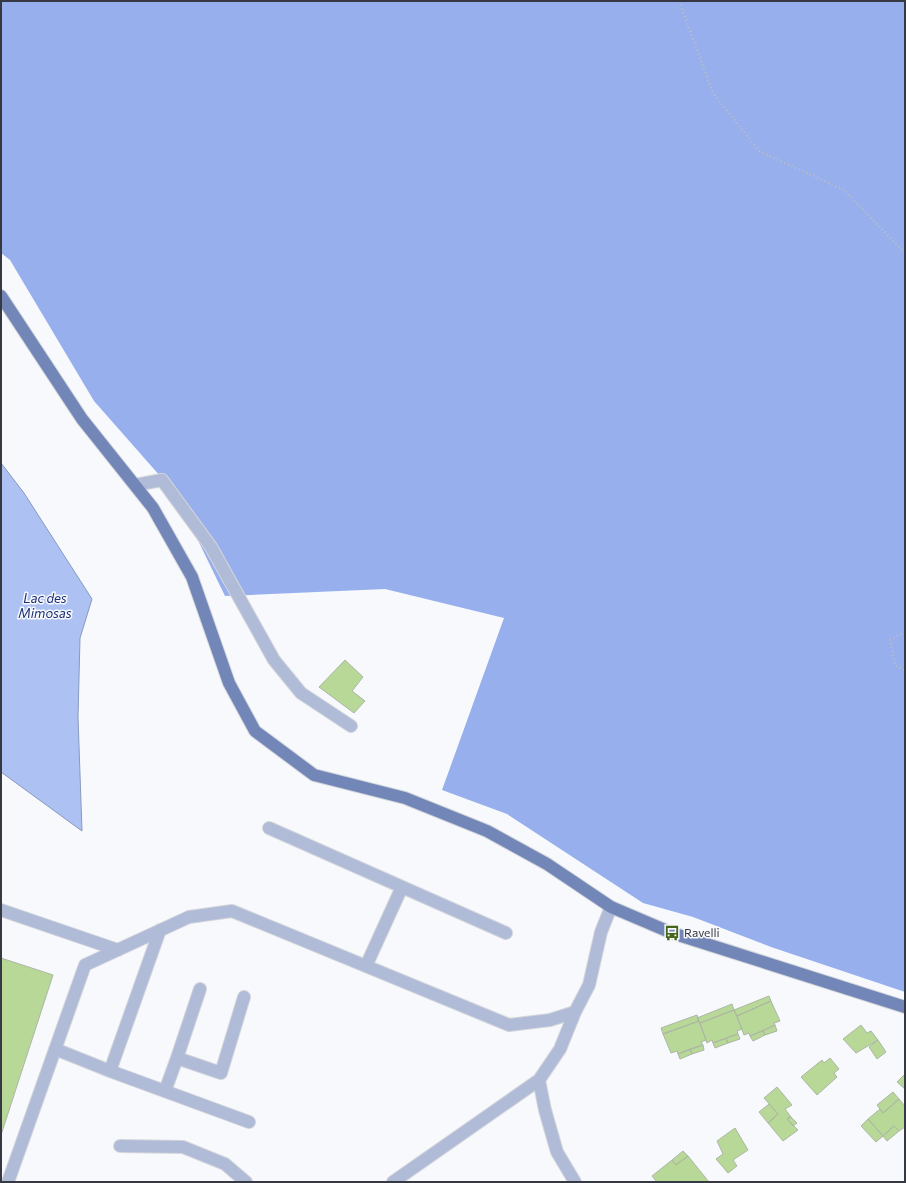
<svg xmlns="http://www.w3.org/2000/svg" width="906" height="1183" viewBox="0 0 906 1183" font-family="Commissioner,sans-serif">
<rect width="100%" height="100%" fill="#f7f9fd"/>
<path fill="#97b0ed" d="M 1,1 L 905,1 L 905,992 L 771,947 L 693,917 L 643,903 L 507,814 L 442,790 L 504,618 L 385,589 L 225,596 L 175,493 L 94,401 L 10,260 L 1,253 Z"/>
<path fill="#adc2f3" stroke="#8999be" d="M 1,463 L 24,493 L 92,599 L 80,638 L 78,717 L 82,831 L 1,772 Z"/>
<path fill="#b8d898" stroke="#acb6a4" d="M 345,660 L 363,677 L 352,691 L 365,701 L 354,713 L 319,687 Z
M 1,958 L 53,975 L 1,1135 Z
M 769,996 L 771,1001 L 737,1016 L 734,1010 Z
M 771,1001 L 780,1021 L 774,1023 L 775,1025 L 750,1036 L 749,1033 L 744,1035 L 737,1016 Z
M 732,1004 L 734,1010 L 700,1023 L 697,1018 Z
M 734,1010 L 742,1029 L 737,1031 L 738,1034 L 713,1043 L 712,1040 L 707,1043 L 700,1023 Z
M 697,1015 L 699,1021 L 663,1034 L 661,1028 Z
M 699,1021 L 706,1040 L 701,1042 L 703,1045 L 678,1054 L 677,1051 L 671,1053 L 663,1034 Z
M 775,1025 L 777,1031 L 765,1035 L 763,1031 Z
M 861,1025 L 867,1033 L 871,1031 L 878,1040 L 856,1053 L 843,1039 Z
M 763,1031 L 765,1035 L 753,1041 L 750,1036 Z
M 738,1034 L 740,1039 L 728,1043 L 726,1038 Z
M 726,1038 L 728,1043 L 715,1048 L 713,1043 Z
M 878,1040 L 886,1052 L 877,1059 L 869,1047 Z
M 703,1045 L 704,1050 L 692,1054 L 690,1049 Z
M 690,1049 L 692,1054 L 680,1059 L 678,1054 Z
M 830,1058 L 839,1069 L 834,1073 L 837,1077 L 817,1095 L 801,1077 L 822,1060 L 824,1063 Z
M 905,1074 L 905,1089 L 897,1082 Z
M 777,1087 L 792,1105 L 785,1109 L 791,1117 L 787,1119 L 798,1130 L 783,1141 L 768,1123 L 778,1114 L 764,1098 Z
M 893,1092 L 899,1099 L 883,1113 L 877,1105 Z
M 899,1099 L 905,1106 L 905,1127 L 899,1131 L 894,1126 L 883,1136 L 868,1119 L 880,1109 L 883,1113 Z
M 769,1104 L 778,1114 L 768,1123 L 759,1112 Z
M 791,1117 L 797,1123 L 793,1126 L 787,1119 Z
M 868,1119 L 883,1136 L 876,1142 L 861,1126 Z
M 894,1126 L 899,1131 L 887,1141 L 883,1136 Z
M 735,1128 L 748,1150 L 733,1160 L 737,1166 L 728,1173 L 716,1159 L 723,1154 L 717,1141 Z
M 683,1151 L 688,1156 L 676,1165 L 672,1160 Z
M 688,1156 L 709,1182 L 657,1182 L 652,1176 L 672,1160 L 676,1165 Z"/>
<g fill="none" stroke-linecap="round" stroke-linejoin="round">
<defs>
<path id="minor" d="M 135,485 L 162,480 L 211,547 L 274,660 L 301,693 L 351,726
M 269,828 L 506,933
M 1,910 L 118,950
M 160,930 L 110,1071 L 249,1122
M 366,966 L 402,887
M 55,1049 L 110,1071
M 177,1058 L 200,989
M 539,1080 L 545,1110 L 557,1152 L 575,1182
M 165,1091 L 177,1058 L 221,1073 L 244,997
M 120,1146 L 183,1147 L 225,1164 L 246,1182
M 8,1182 L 85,965 L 189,917 L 232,911 L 509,1025 L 550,1020 L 575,1012
M 393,1182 L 539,1080 L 560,1049 L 575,1012 L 589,985 L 601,932 L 611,907"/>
<path id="major" d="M 1,296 L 82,419 L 153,508 L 192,577 L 229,683 L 255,731 L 314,775 L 405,798 L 487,831 L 547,864 L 611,907 L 672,933 L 905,1007"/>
</defs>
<use href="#minor" stroke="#d4d6db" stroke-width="14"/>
<use href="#major" stroke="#d4d6db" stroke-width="14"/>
<path stroke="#bbbdc2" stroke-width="2.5" stroke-dasharray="1 3" stroke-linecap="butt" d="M 679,1 L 713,93 L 759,151 L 844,190 L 905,253
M 905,632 L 890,640 L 895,665 L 905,670"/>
<use href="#minor" stroke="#afbbd7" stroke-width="12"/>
<use href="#major" stroke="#7287b8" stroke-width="12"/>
</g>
<defs>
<symbol id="bus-bare" viewBox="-9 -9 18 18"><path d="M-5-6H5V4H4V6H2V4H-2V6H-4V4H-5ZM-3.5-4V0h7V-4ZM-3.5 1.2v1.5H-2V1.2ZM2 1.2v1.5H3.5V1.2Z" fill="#45651a" stroke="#f7f9fd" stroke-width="2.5" paint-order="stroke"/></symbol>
</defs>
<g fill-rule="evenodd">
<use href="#bus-bare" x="661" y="922" width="22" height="22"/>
</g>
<g text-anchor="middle" stroke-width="3" stroke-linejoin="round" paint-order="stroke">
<g font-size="12" fill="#363941" stroke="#f7f9fd" text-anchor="start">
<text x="684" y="937">Ravelli</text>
</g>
<g font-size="13" font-style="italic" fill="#1b2f75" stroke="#f7f9fd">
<text x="45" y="603">Lac des<tspan x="45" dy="15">Mimosas</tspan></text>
</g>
</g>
<rect width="906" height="1183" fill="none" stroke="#363941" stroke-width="4"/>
</svg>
